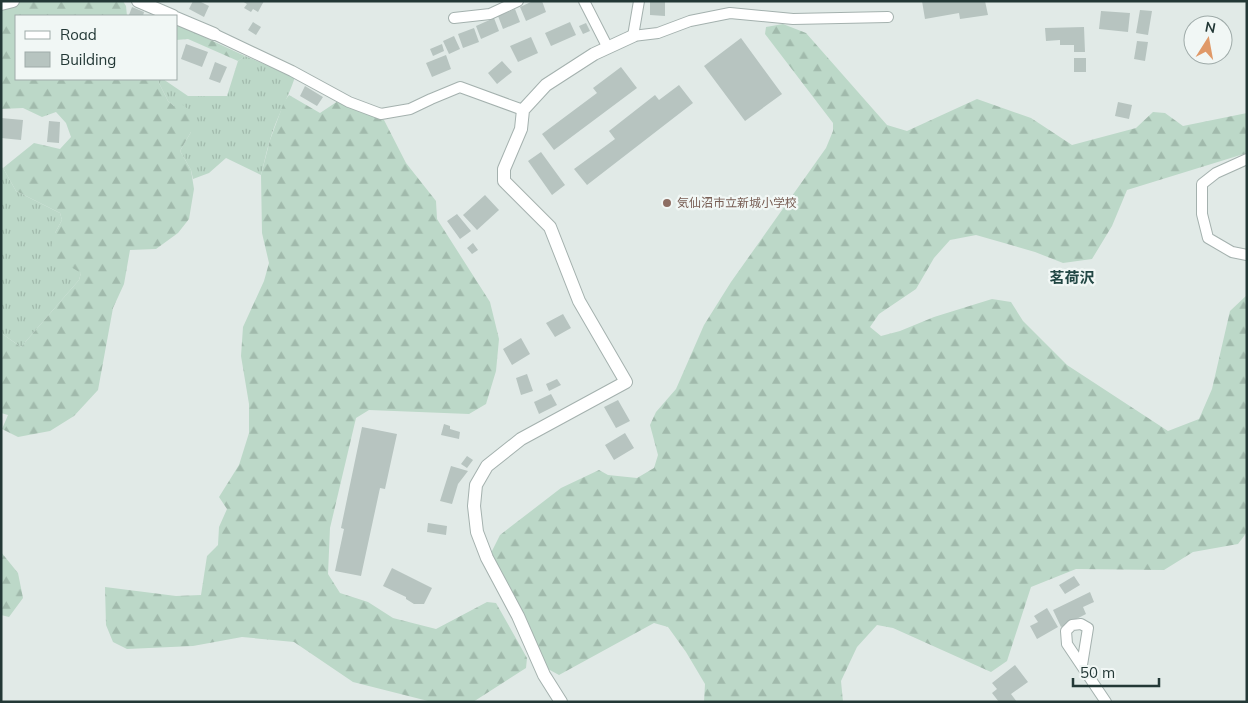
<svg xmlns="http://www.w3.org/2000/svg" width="1248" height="703" viewBox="0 0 1248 703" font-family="Mulish,'Noto Sans JP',sans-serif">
<defs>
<pattern id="grass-tufts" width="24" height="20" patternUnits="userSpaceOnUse" patternTransform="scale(1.25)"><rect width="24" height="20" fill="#bcd8c8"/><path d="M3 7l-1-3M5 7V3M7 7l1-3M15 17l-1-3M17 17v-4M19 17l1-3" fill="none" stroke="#a1baac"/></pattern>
<pattern id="forest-firs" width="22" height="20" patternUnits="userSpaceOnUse" patternTransform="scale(1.25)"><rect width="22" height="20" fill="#bcd8c8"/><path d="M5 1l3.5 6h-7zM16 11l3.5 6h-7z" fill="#a1baac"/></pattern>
</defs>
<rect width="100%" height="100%" fill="#e1eae7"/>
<path fill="url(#grass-tufts)" d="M 245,56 L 295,77 C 288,99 276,118 270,140 C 266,152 264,164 261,175 L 226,158 L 209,173 L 193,179 L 191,170 L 180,151 L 191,132 L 174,106 L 168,101 L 157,79 L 163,79 L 188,96 L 227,96 L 238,61 Z
M 1,167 L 3,168 L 16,191 L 60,213 L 62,220 L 55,233 L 81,273 L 79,280 L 21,347 L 1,333 Z"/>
<path fill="url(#forest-firs)" d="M 1,1 L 123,1 L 126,6 L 127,16 L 16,16 L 16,79 L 157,79 L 168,101 L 174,106 L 183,105 L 195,115 L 191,132 L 180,151 L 191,170 L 194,189 L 189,219 L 178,233 L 156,249 L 130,250 L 124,284 L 113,308 L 98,390 L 74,416 L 50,431 L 18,437 L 2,429 L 8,415 L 1,413 L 1,333 L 21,347 L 79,280 L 81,273 L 49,254 L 55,233 L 62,220 L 60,213 L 16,191 L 3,168 L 34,143 L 60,149 L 71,137 L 66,123 L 56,112 L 42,117 L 23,108 L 1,109 Z
M 176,24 L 245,56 L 238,61 L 188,39 L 176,40 Z
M 783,24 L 806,33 L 887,125 L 907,131 L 977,99 L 1031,118 L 1072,145 L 1136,128 L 1153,112 L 1165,113 L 1183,126 L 1247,113 L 1247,153 L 1127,190 L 1112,226 L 1092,259 L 1063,263 L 1035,252 L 976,235 L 950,240 L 934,258 L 916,289 L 879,314 L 870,327 L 881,336 L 900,331 L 934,317 L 992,299 L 1011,302 L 1023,321 L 1067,365 L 1168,431 L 1199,419 L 1212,389 L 1230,311 L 1247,295 L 1247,532 L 1238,544 L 1193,552 L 1164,570 L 1076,569 L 1031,587 L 1007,661 L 991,672 L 893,628 L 877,625 L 857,647 L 841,681 L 843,702 L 704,702 L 705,684 L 686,652 L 668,627 L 654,623 L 559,675 L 548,669 L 491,553 L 500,535 L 561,488 L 599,470 L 608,475 L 637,478 L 654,468 L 658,455 L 650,425 L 656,412 L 676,389 L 704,325 L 731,282 L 826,148 L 833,131 L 833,123 L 765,34 L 766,27 Z
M 289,95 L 320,113 L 338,101 L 384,120 L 406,163 L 436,201 L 437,219 L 490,302 L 499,339 L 496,371 L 486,404 L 469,414 L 369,410 L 356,418 L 330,528 L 328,574 L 340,593 L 368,602 L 393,618 L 436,629 L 487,602 L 496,603 L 527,658 L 526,668 L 473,702 L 432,702 L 353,682 L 294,642 L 242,637 L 193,646 L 127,649 L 113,642 L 106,625 L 105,587 L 176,596 L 201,595 L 207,556 L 218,545 L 219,527 L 227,509 L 219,497 L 239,465 L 249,433 L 249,404 L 241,356 L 243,327 L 264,281 L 269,263 L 262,233 L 261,175 L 270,140 L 284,102 Z
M 1,552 L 18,573 L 23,598 L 9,617 L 1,615 Z"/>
<path fill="#b7c4c0" d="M 193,1 L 199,1 L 209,6 L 204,17 L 189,9 Z
M 242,1 L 264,1 L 258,12 L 253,9 L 251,12 L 244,8 L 247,4 Z
M 533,1 L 542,1 L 546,12 L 526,21 L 520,7 Z
M 650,1 L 665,1 L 665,16 L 650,15 Z
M 922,1 L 985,1 L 988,15 L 960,19 L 959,13 L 925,19 Z
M 132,7 L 144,12 L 143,16 L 129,15 Z
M 515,9 L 520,22 L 503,29 L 498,16 Z
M 1140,10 L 1152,11 L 1148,35 L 1136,33 Z
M 1101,11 L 1130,13 L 1128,32 L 1099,29 Z
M 494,18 L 499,31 L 481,39 L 476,26 Z
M 253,22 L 261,27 L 256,35 L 248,30 Z
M 570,22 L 576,35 L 551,46 L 545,33 Z
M 586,23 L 590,31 L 583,34 L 579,26 Z
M 1084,27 L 1085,52 L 1074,52 L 1074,45 L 1060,45 L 1060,40 L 1046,41 L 1045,28 Z
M 474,28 L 479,42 L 463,48 L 458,34 Z
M 454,36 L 460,49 L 449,54 L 443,41 Z
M 531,37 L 538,53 L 518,62 L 510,46 Z
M 741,38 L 782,94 L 745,121 L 704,66 Z
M 1137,41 L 1148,42 L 1145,61 L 1134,59 Z
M 186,44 L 208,52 L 202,67 L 181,59 Z
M 442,44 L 444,51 L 433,56 L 430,49 Z
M 446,55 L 451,69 L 432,77 L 426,63 Z
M 1074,58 L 1086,58 L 1086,72 L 1074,72 Z
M 502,61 L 512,72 L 497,84 L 488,73 Z
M 215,62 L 227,67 L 220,83 L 209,79 Z
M 621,67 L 637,88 L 554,150 L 542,134 L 597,93 L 593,88 Z
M 679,85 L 693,103 L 587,185 L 574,169 L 615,139 L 609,131 L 655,95 L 659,100 Z
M 305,86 L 323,97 L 317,106 L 300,96 Z
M 1118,102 L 1132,105 L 1129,119 L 1115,116 Z
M 1,118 L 23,120 L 21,140 L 1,138 Z
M 49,121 L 60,122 L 59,143 L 47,142 Z
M 541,152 L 565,185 L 552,195 L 528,161 Z
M 485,195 L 499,210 L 477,230 L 463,215 Z
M 457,214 L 471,231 L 460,239 L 447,221 Z
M 473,243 L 478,250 L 472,254 L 467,248 Z
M 563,314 L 571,328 L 555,337 L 546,323 Z
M 521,338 L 530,354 L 512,365 L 503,349 Z
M 527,374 L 533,391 L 521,395 L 516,378 Z
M 557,379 L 561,385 L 549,391 L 546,384 Z
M 551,394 L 557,405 L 539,414 L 534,402 Z
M 618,400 L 630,421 L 616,428 L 604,407 Z
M 444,424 L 450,426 L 450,429 L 460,432 L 459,439 L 441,435 Z
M 362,427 L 397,434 L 385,489 L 380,488 L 361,576 L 335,571 L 344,529 L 341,528 Z
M 625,433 L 634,448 L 614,460 L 605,445 Z
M 467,456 L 473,460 L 467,468 L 461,464 Z
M 451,466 L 468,471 L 458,484 L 452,504 L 440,501 Z
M 428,523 L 447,526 L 446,535 L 427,532 Z
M 392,568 L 432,588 L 424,604 L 414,604 L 406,599 L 406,597 L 383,586 Z
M 1074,576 L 1080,585 L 1065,594 L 1059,585 Z
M 1090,592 L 1094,602 L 1083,607 L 1086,614 L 1061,627 L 1053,610 Z
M 1047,608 L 1058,627 L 1037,639 L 1030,626 L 1038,622 L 1034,616 Z
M 1015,665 L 1028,682 L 1011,694 L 1017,702 L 999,702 L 992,693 L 997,689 L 992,683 Z"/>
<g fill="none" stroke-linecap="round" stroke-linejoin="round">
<defs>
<path id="minor" d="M 584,1 L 608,48
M 639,1 L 633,36 L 658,33 L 690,21 L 730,13 L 793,19 L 888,17
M 454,18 L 490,14 L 518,1
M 214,34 L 292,71 L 349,102 L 381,114 L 410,109 L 431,99 L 460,87 L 523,110
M 1247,159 L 1216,173 L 1202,184 L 1202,214 L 1208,238 L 1232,252 L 1247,255
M 1082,665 L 1088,628 L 1081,624 L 1072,625 L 1066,631 L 1067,644 L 1106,702"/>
<path id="tertiary" d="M 138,1 L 173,16
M 1,4 L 13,1
M 176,18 L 214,34
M 561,702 L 544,675 L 518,616 L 487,558 L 477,532 L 474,506 L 476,485 L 487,466 L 521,439 L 626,382 L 579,301 L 550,227 L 504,181 L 504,169 L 521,129 L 523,110 L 546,85 L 594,54 L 633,36"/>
</defs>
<use href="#minor" stroke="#a4b1ae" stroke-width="12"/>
<use href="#tertiary" stroke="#a4b1ae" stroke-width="14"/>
<use href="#minor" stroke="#fff" stroke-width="10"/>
<use href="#tertiary" stroke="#fff" stroke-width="12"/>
</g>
<circle fill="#8d6e63" stroke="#f1f7f5" stroke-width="2" cx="667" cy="203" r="5"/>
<g text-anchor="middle" stroke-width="4.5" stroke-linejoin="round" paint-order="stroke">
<g font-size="12" fill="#785e54" stroke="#f1f7f5" text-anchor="start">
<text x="677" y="207">気仙沼市立新城小学校</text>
</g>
<g font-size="15" font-weight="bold" fill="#224744" stroke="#f1f7f5">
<text x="1072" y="283">茗荷沢</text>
</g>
</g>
<rect width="1248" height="703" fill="none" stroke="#233836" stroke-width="5"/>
<rect x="15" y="15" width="162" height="65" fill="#f1f7f5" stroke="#9faba9"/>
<rect x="25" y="31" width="25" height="8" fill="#ffffff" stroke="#9faba9"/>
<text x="60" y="40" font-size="15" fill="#233836">Road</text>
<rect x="25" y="52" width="25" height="15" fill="#b7c4c0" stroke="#9faba9"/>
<text x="60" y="65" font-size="15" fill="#233836">Building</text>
<g transform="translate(1208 40) rotate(11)"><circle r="24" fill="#f1f7f5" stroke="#9faba9"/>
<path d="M0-4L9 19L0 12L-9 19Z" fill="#e09968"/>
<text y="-8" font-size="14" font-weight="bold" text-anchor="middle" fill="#233836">N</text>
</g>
<path d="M1073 678v8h86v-8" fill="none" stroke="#233836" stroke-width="2.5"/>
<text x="1080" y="678" font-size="15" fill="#233836" stroke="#f1f7f5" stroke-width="4" paint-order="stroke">50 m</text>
</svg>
